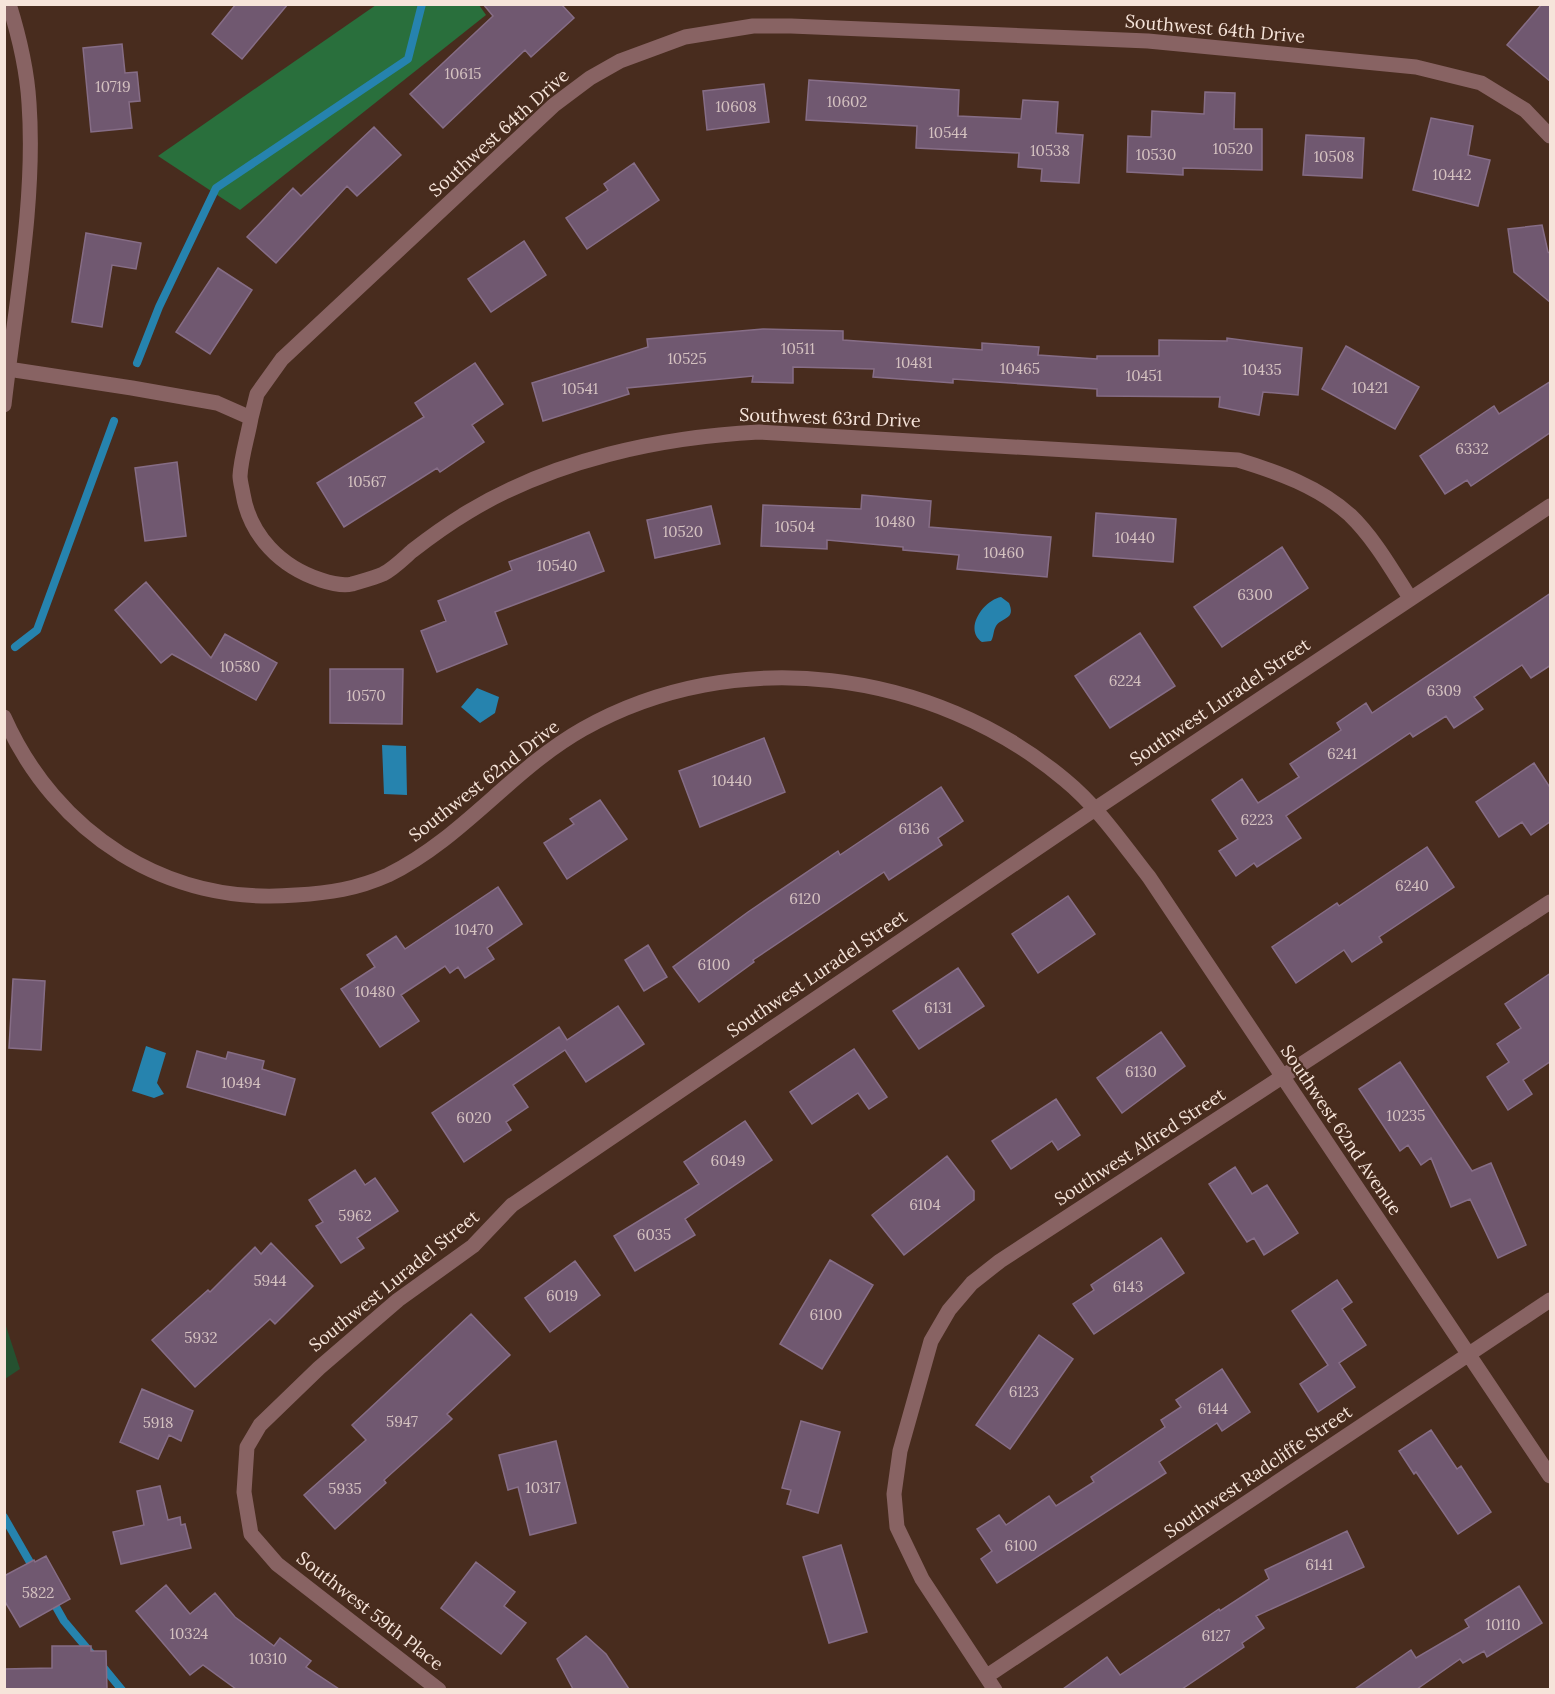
<svg xmlns="http://www.w3.org/2000/svg" width="1555" height="1694" viewBox="0 0 1555 1694" font-family="Lora,serif">
<rect width="100%" height="100%" fill="#482c1e"/>
<path fill="#255130" d="M 4,1320 L 20,1369 L 5,1379 L 4,1379 Z"/>
<path fill="#296f3c" d="M 376,5 L 479,5 L 486,15 L 240,210 L 158,156 Z"/>
<path fill="#2683ae" d="M 1001,597 L 1009,603 C 1016,620 1002,617 996,626 C 993,631 994,636 991,641 L 982,642 C 963,629 984,600 1001,597 Z
M 477,688 L 499,697 L 495,713 L 480,723 L 461,707 Z
M 382,745 L 406,746 L 407,795 L 384,794 Z
M 146,1046 L 166,1053 L 157,1083 L 164,1094 L 154,1098 L 132,1091 Z"/>
<g fill="none" stroke-linecap="round" stroke-linejoin="round">
<path stroke="#2683ae" stroke-width="8" d="M 137,363 L 159,307 L 216,188 L 408,59 L 422,4
M 15,647 L 37,630 L 114,421
M 4,1517 L 35,1571
M 51,1598 L 64,1621 L 91,1653
M 99,1662 L 122,1690"/>
</g>
<path fill="#705870" stroke="#866d86" stroke-width="1.5" d="M 236,4 L 288,4 L 242,59 L 212,34 Z
M 483,4 L 561,4 L 574,18 L 531,57 L 525,50 L 443,128 L 410,94 L 493,16 Z
M 1542,4 L 1551,4 L 1551,82 L 1507,45 Z
M 122,44 L 125,73 L 137,72 L 140,101 L 129,102 L 132,128 L 91,132 L 83,48 Z
M 809,80 L 959,90 L 958,116 L 1021,119 L 1023,100 L 1058,102 L 1056,133 L 1083,135 L 1079,183 L 1041,181 L 1042,169 L 1018,167 L 1019,153 L 916,148 L 917,126 L 806,120 Z
M 764,84 L 769,122 L 707,130 L 703,91 Z
M 1205,92 L 1235,93 L 1234,129 L 1262,129 L 1262,170 L 1183,168 L 1183,175 L 1127,172 L 1128,136 L 1151,137 L 1152,111 L 1204,114 Z
M 1431,118 L 1473,126 L 1468,155 L 1490,160 L 1478,206 L 1413,190 Z
M 374,127 L 401,155 L 357,196 L 347,186 L 276,263 L 247,237 L 293,188 L 301,196 Z
M 1306,135 L 1364,138 L 1362,178 L 1303,175 Z
M 634,163 L 659,200 L 587,249 L 566,218 L 608,190 L 604,184 Z
M 1542,225 L 1548,252 L 1551,254 L 1551,303 L 1514,272 L 1508,229 Z
M 86,233 L 141,243 L 136,269 L 112,265 L 102,327 L 72,322 Z
M 524,241 L 546,275 L 491,312 L 468,279 Z
M 218,268 L 252,290 L 210,354 L 176,332 Z
M 763,329 L 843,331 L 843,340 L 982,350 L 982,343 L 1039,347 L 1038,355 L 1097,359 L 1097,356 L 1159,356 L 1159,340 L 1227,341 L 1227,338 L 1302,348 L 1298,395 L 1263,392 L 1259,415 L 1219,407 L 1220,397 L 1097,396 L 1097,389 L 953,379 L 953,383 L 873,377 L 874,369 L 793,367 L 793,383 L 752,382 L 753,376 L 627,388 L 629,394 L 543,421 L 532,383 L 648,347 L 647,339 Z
M 1346,346 L 1419,387 L 1395,429 L 1322,389 Z
M 475,363 L 503,404 L 472,425 L 484,442 L 440,472 L 437,468 L 344,527 L 317,483 L 424,417 L 415,403 Z
M 1551,381 L 1551,432 L 1471,486 L 1467,480 L 1445,494 L 1420,456 L 1494,406 L 1499,414 Z
M 177,462 L 186,536 L 145,541 L 135,468 Z
M 862,495 L 931,501 L 929,527 L 1051,537 L 1047,577 L 957,569 L 959,555 L 903,550 L 903,547 L 827,540 L 827,549 L 761,546 L 763,505 L 861,509 Z
M 711,506 L 720,544 L 655,558 L 647,520 Z
M 1096,513 L 1176,519 L 1173,562 L 1093,556 Z
M 589,532 L 604,571 L 495,612 L 507,644 L 437,672 L 421,631 L 446,621 L 438,601 L 512,570 L 509,562 Z
M 1282,547 L 1308,588 L 1222,647 L 1194,607 Z
M 146,582 L 211,658 L 225,634 L 277,663 L 256,700 L 172,654 L 161,663 L 115,610 Z
M 1551,593 L 1551,665 L 1531,678 L 1522,665 L 1474,697 L 1483,709 L 1454,728 L 1446,716 L 1413,737 L 1410,733 L 1286,816 L 1301,838 L 1257,867 L 1254,863 L 1236,876 L 1219,851 L 1238,839 L 1212,800 L 1242,779 L 1258,803 L 1299,777 L 1290,764 L 1341,730 L 1337,723 L 1366,703 L 1372,713 Z
M 1140,633 L 1175,686 L 1110,728 L 1075,676 Z
M 330,669 L 403,669 L 402,724 L 330,723 Z
M 764,738 L 785,792 L 700,827 L 679,771 Z
M 1534,763 L 1551,789 L 1551,821 L 1531,835 L 1522,822 L 1499,837 L 1476,802 Z
M 941,787 L 963,821 L 938,838 L 942,845 L 889,880 L 884,872 L 753,960 L 754,962 L 699,1002 L 673,967 L 748,912 L 838,851 L 840,855 Z
M 600,800 L 627,839 L 567,879 L 544,843 L 574,824 L 570,819 Z
M 1427,847 L 1454,887 L 1379,937 L 1382,942 L 1352,962 L 1344,950 L 1296,983 L 1272,947 L 1337,903 L 1339,906 Z
M 498,887 L 522,924 L 487,948 L 494,959 L 465,978 L 458,967 L 450,973 L 445,966 L 401,995 L 419,1021 L 380,1047 L 341,989 L 375,967 L 367,955 L 396,936 L 405,949 Z
M 1068,896 L 1095,934 L 1038,973 L 1012,934 Z
M 648,945 L 667,977 L 644,991 L 625,960 Z
M 958,968 L 984,1006 L 919,1049 L 893,1011 Z
M 1551,973 L 1551,1061 L 1523,1080 L 1532,1094 L 1508,1110 L 1487,1077 L 1509,1062 L 1497,1044 L 1521,1028 L 1505,1004 Z
M 13,979 L 45,981 L 41,1050 L 9,1048 Z
M 618,1006 L 644,1044 L 586,1082 L 565,1050 L 513,1085 L 528,1107 L 506,1122 L 511,1130 L 464,1162 L 432,1113 L 559,1027 L 567,1040 Z
M 1161,1032 L 1185,1066 L 1122,1113 L 1097,1078 Z
M 854,1049 L 887,1097 L 869,1109 L 858,1093 L 812,1124 L 790,1092 Z
M 197,1051 L 226,1059 L 228,1052 L 264,1061 L 262,1069 L 295,1079 L 285,1115 L 187,1087 Z
M 1400,1062 L 1472,1171 L 1491,1163 L 1526,1245 L 1498,1258 L 1470,1199 L 1451,1207 L 1431,1158 L 1421,1165 L 1408,1145 L 1400,1151 L 1359,1089 Z
M 1056,1099 L 1080,1135 L 1058,1150 L 1052,1141 L 1011,1169 L 992,1141 Z
M 745,1121 L 772,1160 L 685,1219 L 695,1235 L 635,1271 L 614,1236 L 699,1184 L 684,1162 Z
M 947,1156 L 974,1191 L 974,1200 L 904,1255 L 872,1215 Z
M 1235,1167 L 1252,1194 L 1267,1185 L 1298,1233 L 1264,1255 L 1254,1238 L 1247,1242 L 1209,1184 Z
M 355,1170 L 365,1185 L 375,1178 L 398,1211 L 357,1238 L 364,1248 L 341,1263 L 316,1226 L 323,1222 L 309,1200 Z
M 1161,1238 L 1184,1273 L 1094,1334 L 1073,1304 L 1094,1290 L 1091,1285 Z
M 271,1243 L 313,1286 L 275,1324 L 270,1319 L 195,1387 L 152,1340 L 208,1290 L 210,1292 L 255,1247 L 261,1254 Z
M 830,1260 L 873,1285 L 822,1369 L 780,1344 Z
M 575,1261 L 600,1295 L 550,1332 L 525,1298 Z
M 1337,1280 L 1352,1302 L 1342,1309 L 1366,1345 L 1339,1363 L 1355,1387 L 1318,1412 L 1300,1384 L 1328,1365 L 1292,1311 Z
M 471,1314 L 510,1355 L 447,1414 L 452,1419 L 384,1480 L 386,1483 L 335,1529 L 304,1495 L 366,1440 L 352,1425 Z
M 1039,1335 L 1073,1359 L 1010,1449 L 976,1425 Z
M 1222,1369 L 1250,1412 L 1222,1431 L 1217,1423 L 1159,1462 L 1166,1473 L 997,1583 L 981,1559 L 992,1551 L 977,1529 L 999,1515 L 1006,1525 L 1049,1496 L 1056,1506 L 1094,1482 L 1091,1477 L 1165,1427 L 1161,1420 L 1181,1407 L 1176,1400 Z
M 142,1389 L 193,1411 L 181,1441 L 169,1435 L 158,1459 L 120,1442 Z
M 801,1421 L 840,1432 L 818,1513 L 787,1504 L 791,1490 L 782,1488 Z
M 1431,1430 L 1457,1469 L 1461,1466 L 1491,1512 L 1458,1534 L 1416,1472 L 1414,1474 L 1399,1451 Z
M 556,1441 L 576,1523 L 530,1535 L 518,1487 L 508,1490 L 499,1455 Z
M 160,1486 L 168,1520 L 180,1517 L 181,1525 L 185,1524 L 191,1548 L 121,1564 L 113,1532 L 144,1525 L 137,1491 Z
M 1347,1531 L 1364,1567 L 1256,1616 L 1264,1628 L 1242,1643 L 1244,1647 L 1182,1689 L 1063,1689 L 1107,1657 L 1120,1675 L 1219,1609 L 1220,1611 L 1269,1579 L 1265,1570 Z
M 841,1545 L 867,1632 L 829,1643 L 803,1557 Z
M 46,1556 L 70,1599 L 20,1627 L 4,1600 L 4,1576 L 34,1560 L 35,1562 Z
M 476,1562 L 515,1592 L 504,1606 L 526,1623 L 501,1654 L 441,1608 Z
M 166,1585 L 190,1614 L 215,1593 L 235,1617 L 274,1646 L 280,1638 L 311,1661 L 306,1667 L 339,1689 L 236,1689 L 203,1665 L 190,1675 L 136,1611 Z
M 1519,1586 L 1542,1623 L 1487,1657 L 1484,1651 L 1463,1663 L 1460,1659 L 1417,1689 L 1355,1689 L 1411,1650 L 1416,1658 L 1469,1627 L 1465,1620 Z
M 586,1636 L 606,1654 L 629,1689 L 573,1689 L 557,1659 Z
M 52,1646 L 91,1646 L 91,1651 L 106,1651 L 107,1689 L 4,1689 L 4,1669 L 52,1668 Z"/>
<g fill="none" stroke-linecap="round" stroke-linejoin="round">
<path stroke="#886363" stroke-width="15" d="M 8,369 L 132,388 L 217,403 L 251,418 L 257,394 L 282,359 L 554,105 L 590,78 L 620,61 L 685,37 L 753,26 L 791,26 L 1148,41 L 1416,67 L 1481,83 L 1525,110 L 1550,136
M 4,405 C 15,308 36,200 29,103 C 27,70 19,36 9,4
M 251,418 C 248,436 241,457 240,476 C 240,481 242,488 243,494 C 250,536 281,567 321,580 C 330,583 343,586 352,584 C 362,581 374,578 383,574 C 393,569 403,559 412,551 C 430,537 448,524 468,512 C 554,460 660,437 759,432 L 1238,460 C 1278,472 1319,487 1350,515 C 1374,538 1392,570 1410,598
M 4,717 C 56,834 167,906 296,895 C 329,893 357,889 388,875 C 462,839 512,769 583,729 C 735,643 933,669 1065,780 C 1098,807 1123,844 1149,877 L 1550,1476
M 987,1676 L 1550,1300
M 439,1690 L 277,1564 L 251,1534 L 244,1492 L 247,1447 L 260,1425 L 319,1368 L 398,1300 L 473,1246 L 512,1205 L 1095,809 L 1550,506
M 995,1690 L 922,1579 L 897,1527 L 894,1494 L 900,1451 L 931,1341 L 949,1310 L 972,1283 L 1000,1261 L 1550,902"/>
</g>
<g text-anchor="middle" stroke-width="4.5" stroke-linejoin="round" paint-order="stroke">
<g font-size="15" fill="#d4c1c0">
<text x="463" y="79">10615</text>
<text x="113" y="92">10719</text>
<text x="847" y="107">10602</text>
<text x="736" y="112">10608</text>
<text x="948" y="138">10544</text>
<text x="1233" y="154">10520</text>
<text x="1050" y="156">10538</text>
<text x="1156" y="160">10530</text>
<text x="1334" y="162">10508</text>
<text x="1452" y="180">10442</text>
<text x="798" y="354">10511</text>
<text x="687" y="364">10525</text>
<text x="914" y="368">10481</text>
<text x="1020" y="374">10465</text>
<text x="1262" y="375">10435</text>
<text x="1144" y="381">10451</text>
<text x="1370" y="393">10421</text>
<text x="580" y="394">10541</text>
<text x="1472" y="454">6332</text>
<text x="367" y="487">10567</text>
<text x="895" y="527">10480</text>
<text x="795" y="532">10504</text>
<text x="683" y="537">10520</text>
<text x="1135" y="543">10440</text>
<text x="1004" y="558">10460</text>
<text x="557" y="571">10540</text>
<text x="1255" y="600">6300</text>
<text x="240" y="672">10580</text>
<text x="1125" y="686">6224</text>
<text x="1444" y="696">6309</text>
<text x="366" y="701">10570</text>
<text x="1342" y="759">6241</text>
<text x="732" y="786">10440</text>
<text x="1257" y="825">6223</text>
<text x="914" y="834">6136</text>
<text x="1412" y="891">6240</text>
<text x="805" y="904">6120</text>
<text x="474" y="935">10470</text>
<text x="714" y="970">6100</text>
<text x="375" y="997">10480</text>
<text x="938" y="1013">6131</text>
<text x="1141" y="1077">6130</text>
<text x="241" y="1088">10494</text>
<text x="1406" y="1121">10235</text>
<text x="474" y="1123">6020</text>
<text x="728" y="1166">6049</text>
<text x="925" y="1210">6104</text>
<text x="355" y="1221">5962</text>
<text x="654" y="1240">6035</text>
<text x="270" y="1286">5944</text>
<text x="1128" y="1292">6143</text>
<text x="562" y="1301">6019</text>
<text x="826" y="1320">6100</text>
<text x="201" y="1343">5932</text>
<text x="1024" y="1397">6123</text>
<text x="1213" y="1414">6144</text>
<text x="402" y="1427">5947</text>
<text x="158" y="1428">5918</text>
<text x="543" y="1493">10317</text>
<text x="345" y="1494">5935</text>
<text x="1021" y="1551">6100</text>
<text x="1319" y="1570">6141</text>
<text x="38" y="1598">5822</text>
<text x="1503" y="1630">10110</text>
<text x="189" y="1639">10324</text>
<text x="1216" y="1641">6127</text>
<text x="268" y="1664">10310</text>
</g>
<g font-size="18" fill="#f6e4da" stroke="#482c1e">
<text transform="translate(1215 29) rotate(5)" y="6">Southwest 64th Drive</text>
<text transform="translate(499 133) rotate(-42)" y="6">Southwest 64th Drive</text>
<text transform="translate(830 418) rotate(2)" y="6">Southwest 63rd Drive</text>
<text transform="translate(1220 702) rotate(-34)" y="6">Southwest Luradel Street</text>
<text transform="translate(484 781) rotate(-38)" y="6">Southwest 62nd Drive</text>
<text transform="translate(817 974) rotate(-34)" y="6">Southwest Luradel Street</text>
<text transform="translate(1341 1130) rotate(56)" y="6">Southwest 62nd Avenue</text>
<text transform="translate(1140 1147) rotate(-33)" y="6">Southwest Alfred Street</text>
<text transform="translate(394 1281) rotate(-39)" y="6">Southwest Luradel Street</text>
<text transform="translate(1258 1472) rotate(-34)" y="6">Southwest Radcliffe Street</text>
<text transform="translate(370 1611) rotate(38)" y="6">Southwest 59th Place</text>
</g>
</g>
<rect width="1555" height="1694" fill="none" stroke="#f6e4da" stroke-width="12"/>
</svg>
